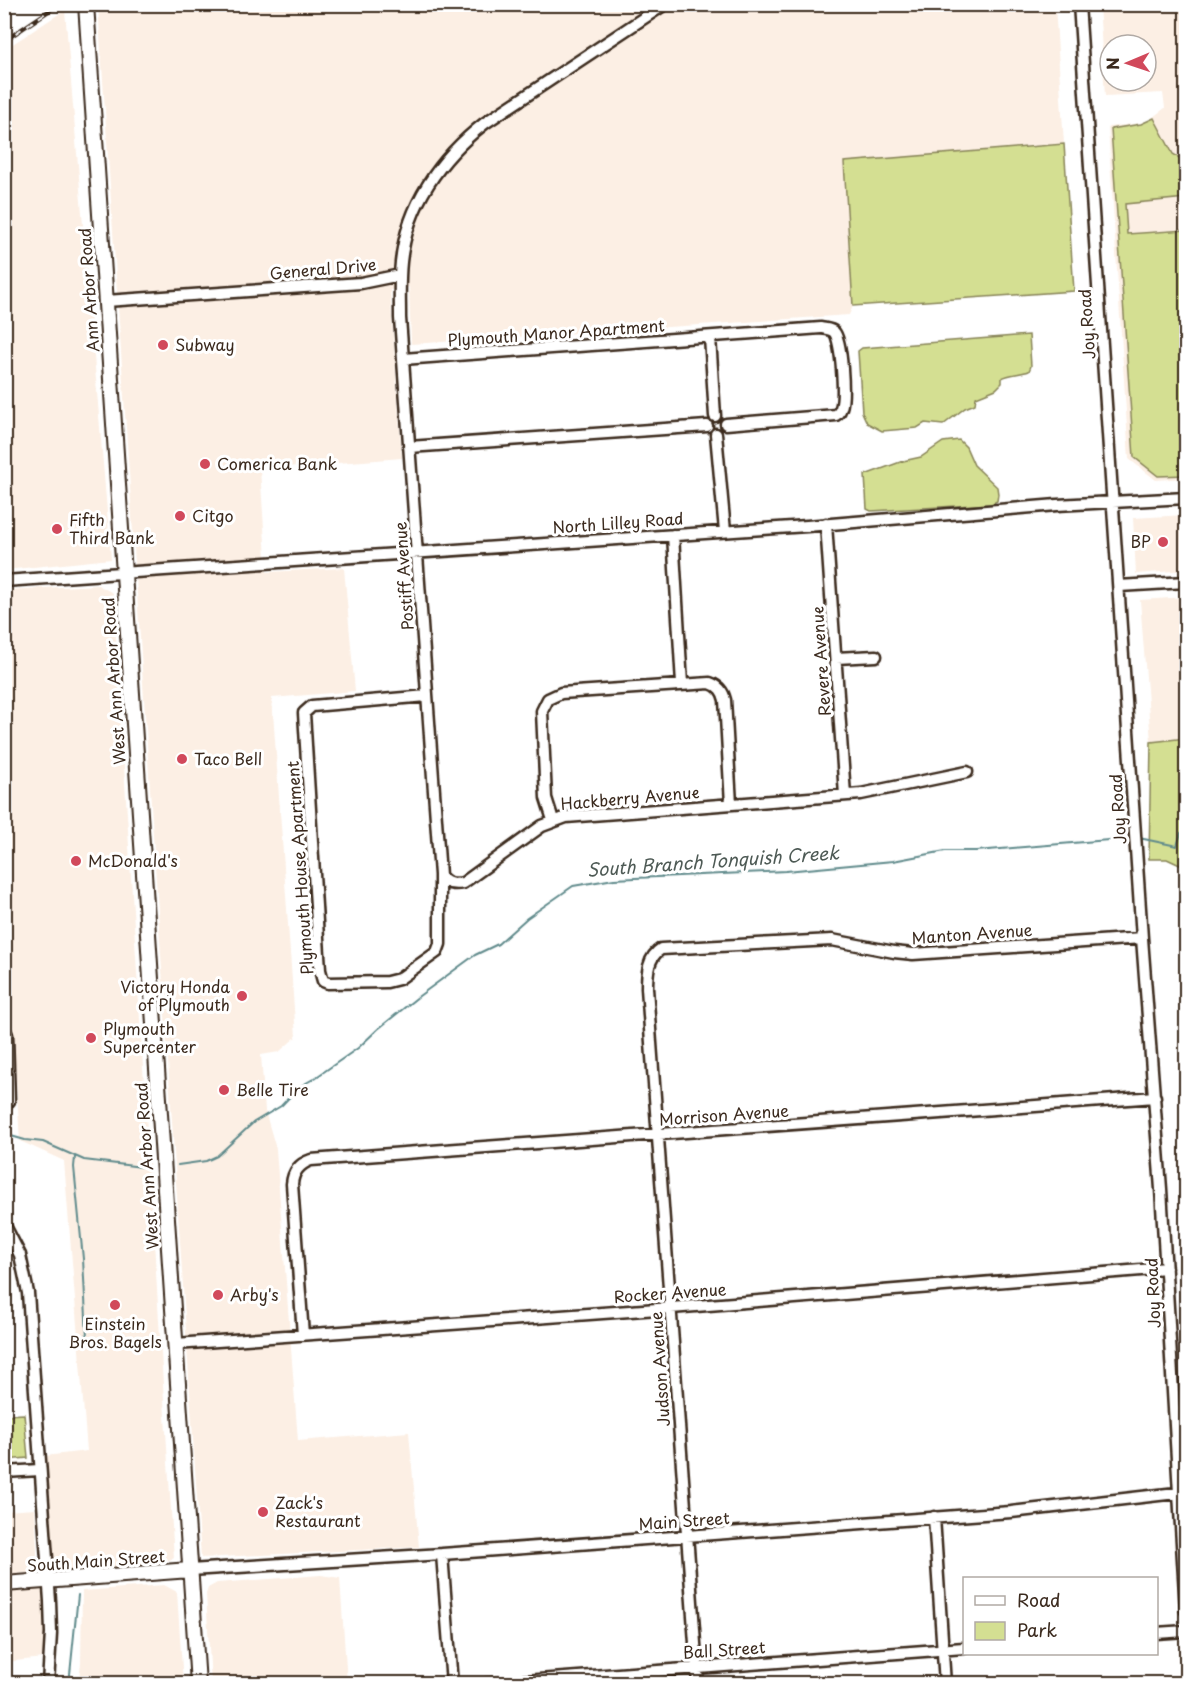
<svg xmlns="http://www.w3.org/2000/svg" width="1191" height="1688" viewBox="0 0 1191 1688" font-family="'Playpen Sans',sans-serif">
<rect width="100%" height="100%" fill="#fff"/>
<filter id="ink" filterUnits="userSpaceOnUse"><feTurbulence type="fractalNoise" baseFrequency=".0167" numOctaves="2"/><feDisplacementMap in="SourceGraphic" scale="12" xChannelSelector="R" yChannelSelector="G"/><feConvolveMatrix kernelMatrix="1 2 1 2 8 2 1 2 1" color-interpolation-filters="sRGB"/></filter>
<g filter="url(#ink)">
<path fill="#fcefe4" fill-rule="evenodd" d="M 98,5 L 1055,5 L 1064,144 L 844,162 L 853,306 L 849,315 L 411,344 L 409,287 L 390,290 L 402,458 L 260,469 L 267,572 L 344,568 L 355,691 L 272,698 L 296,1037 L 279,1052 L 261,1055 L 265,1111 L 276,1149 L 298,1441 L 409,1432 L 419,1547 L 201,1558 Z
M 1099,5 L 1186,5 L 1186,478 L 1156,480 L 1129,459 L 1108,127 L 1141,123 L 1149,120 L 1165,108 L 1163,93 L 1105,96 ZM 1110,45 L 1146,45 L 1146,81 L 1110,81 Z
M 65,10 L 111,559 L 5,570 L 5,49 Z
M 1186,515 L 1186,570 L 1136,574 L 1133,518 Z
M 98,585 L 113,593 L 174,1558 L 159,1564 L 53,1572 L 45,1456 L 87,1451 L 64,1161 L 20,1141 L 12,1016 L 5,1015 L 5,590 Z
M 1186,597 L 1186,739 L 1151,742 L 1140,600 Z
M 35,1509 L 38,1572 L 5,1575 L 5,1511 Z
M 321,1575 L 340,1578 L 347,1683 L 211,1683 L 206,1594 L 208,1588 L 217,1583 Z
M 164,1585 L 177,1592 L 183,1683 L 78,1683 L 81,1664 L 82,1591 Z
M 37,1589 L 43,1591 L 46,1640 L 44,1658 L 5,1662 L 5,1592 Z"/>
<path fill="#d4df92" stroke="#888458" stroke-width="1.5" d="M 1154,118 L 1173,154 L 1186,162 L 1186,198 L 1125,204 L 1127,234 L 1186,230 L 1186,475 L 1158,476 L 1134,457 L 1111,129 L 1141,124 Z
M 1064,144 L 1074,291 L 853,306 L 844,162 Z
M 1029,335 L 1031,366 L 1029,371 C 1021,374 1009,374 1002,378 L 1002,383 L 996,389 L 976,397 L 975,404 L 965,408 L 943,425 L 925,423 L 917,428 L 882,431 L 867,423 L 862,412 L 858,351 L 862,348 Z
M 959,440 L 966,447 L 974,465 L 997,487 L 998,494 L 997,501 L 991,504 L 871,511 L 867,509 L 865,475 L 903,461 L 921,457 L 943,442 Z
M 1186,738 L 1186,862 L 1182,866 L 1167,859 L 1149,859 L 1151,742 Z
M 24,1414 L 28,1458 L 5,1460 L 5,1415 Z"/>
<g fill="none" stroke-linecap="round" stroke-linejoin="round">
<path stroke="#618b8c" stroke-width="2" d="M 1139,838 L 1177,846 L 1181,833 L 1186,829
M 4,1134 L 25,1140 L 43,1142 L 84,1160 L 142,1167
M 75,1157 L 74,1167 L 83,1259 L 87,1337
M 178,1165 L 206,1161 L 217,1156 L 254,1122 L 281,1106 L 299,1087 L 315,1078 L 358,1048 L 378,1029 L 419,996 L 475,955 L 498,944 L 527,918 L 573,886 L 614,879 L 786,871 L 893,861 L 945,851 L 976,851 L 1133,838
M 69,1684 L 78,1595"/>
<defs>
<path id="minor" d="M 1079,4 L 1142,938 L 1161,1189 L 1186,1611
M 106,301 L 361,283 L 400,275
M 710,337 L 715,416
M 403,359 L 821,328 C 825,329 831,329 834,332 C 842,340 845,397 841,408 C 840,412 839,412 836,415 L 726,424
M 716,434 L 725,531
M 409,447 L 707,426
M 826,524 L 845,795
M 673,535 L 682,684
M 4,581 L 807,526 L 1057,505 L 1186,498
M 1119,586 L 1186,582
M 836,658 L 876,656
M 427,696 L 312,706 L 304,713 L 320,970 L 323,981 L 328,983 L 387,982 L 399,979 L 437,952 L 440,944 L 440,875 L 400,318 C 400,299 399,281 401,262 C 407,205 440,158 485,123 L 665,4
M 553,820 L 546,798 L 542,711 L 548,699 L 561,693 L 710,683 C 719,686 723,691 725,700 L 731,804
M 440,875 C 445,884 453,885 463,883 L 542,826 L 566,817 L 861,794 L 967,772
M 4,1028 L 7,1035 L 9,1101 L 4,1106
M 4,1224 L 20,1255 L 28,1293 L 50,1601 L 51,1633 L 48,1684
M 303,1335 L 292,1184 C 293,1172 299,1164 311,1160 L 1155,1097
M 176,1344 L 671,1308 L 1166,1268
M 4,1472 L 40,1470
M 934,1517 L 945,1684
M 442,1554 L 452,1684
M 190,1570 L 442,1554 L 1011,1512 L 1185,1492
M 1156,1633 L 1186,1631
M 486,1684 L 964,1648
M 698,1684 L 647,988 C 647,973 648,957 661,949 L 832,940 L 894,952 L 913,954 L 1142,938"/>
<path id="major" d="M 86,4 L 198,1684
M 4,1584 L 190,1570"/>
</defs>
<use href="#minor" stroke="#3b2a1e" stroke-width="15"/>
<use href="#major" stroke="#3b2a1e" stroke-width="18"/>
<use href="#minor" stroke="#fff" stroke-width="10"/>
<use href="#major" stroke="#fff" stroke-width="14"/>
<defs>
<path id="rail" d="M 4,41 L 59,4"/>
</defs>
<use href="#rail" stroke="#3b2a1e" stroke-width="4.5"/>
<use href="#rail" stroke="#fff" stroke-width="2" stroke-dasharray="7" stroke-linecap="butt"/>
</g>
</g>
<g fill="#d1495b" stroke="#fff" stroke-width="2">
<circle cx="163" cy="345" r="6"/>
<circle cx="205" cy="464" r="6"/>
<circle cx="180" cy="516" r="6"/>
<circle cx="57" cy="529" r="6"/>
<circle cx="1163" cy="542" r="6"/>
<circle cx="182" cy="759" r="6"/>
<circle cx="76" cy="861" r="6"/>
<circle cx="242" cy="996" r="6"/>
<circle cx="91" cy="1038" r="6"/>
<circle cx="224" cy="1090" r="6"/>
<circle cx="218" cy="1295" r="6"/>
<circle cx="115" cy="1305" r="6"/>
<circle cx="263" cy="1512" r="6"/>
</g>
<g text-anchor="middle" stroke-width="6" stroke-linejoin="round" paint-order="stroke">
<g font-size="16" fill="#3b2a1e" stroke="#fff">
<text transform="translate(323 269) rotate(-5)" y="6">General Drive</text>
<text transform="translate(89 290) rotate(-94)" y="6">Ann Arbor Road</text>
<text transform="translate(1087 324) rotate(-94)" y="6">Joy Road</text>
<text transform="translate(556 333) rotate(-4)" y="6">Plymouth Manor Apartment</text>
<text transform="translate(618 523) rotate(-4)" y="6">North Lilley Road</text>
<text transform="translate(404 576) rotate(-94)" y="6">Postiff Avenue</text>
<text transform="translate(821 661) rotate(-94)" y="6">Revere Avenue</text>
<text transform="translate(114 681) rotate(-94)" y="6">West Ann Arbor Road</text>
<text transform="translate(630 798) rotate(-5)" y="6">Hackberry Avenue</text>
<text transform="translate(1118 809) rotate(-94)" y="6">Joy Road</text>
<text transform="translate(300 868) rotate(-94)" y="6">Plymouth House Apartment</text>
<text transform="translate(972 934) rotate(-4)" y="6">Manton Avenue</text>
<text transform="translate(724 1115) rotate(-4)" y="6">Morrison Avenue</text>
<text transform="translate(147 1166) rotate(-94)" y="6">West Ann Arbor Road</text>
<text transform="translate(670 1293) rotate(-4)" y="6">Rocker Avenue</text>
<text transform="translate(1153 1293) rotate(-93)" y="6">Joy Road</text>
<text transform="translate(660 1369) rotate(-94)" y="6">Judson Avenue</text>
<text transform="translate(684 1521) rotate(-4)" y="6">Main Street</text>
<text transform="translate(96 1561) rotate(-4)" y="6">South Main Street</text>
<text transform="translate(724 1650) rotate(-4)" y="6">Ball Street</text>
</g>
<g font-size="16" fill="#3b2a1e" stroke="#fff" text-anchor="start">
<text x="175" y="351">Subway</text>
<text x="217" y="470">Comerica Bank</text>
<text x="192" y="522">Citgo</text>
<text x="69" y="526">Fifth<tspan x="69" dy="18">Third Bank</tspan></text>
<text x="1151" y="548" text-anchor="end">BP</text>
<text x="194" y="765">Taco Bell</text>
<text x="88" y="867">McDonald's</text>
<text x="230" y="993" text-anchor="end">Victory Honda<tspan x="230" dy="18">of Plymouth</tspan></text>
<text x="103" y="1035">Plymouth<tspan x="103" dy="18">Supercenter</tspan></text>
<text x="236" y="1096">Belle Tire</text>
<text x="230" y="1301">Arby's</text>
<text x="115" y="1330" text-anchor="middle">Einstein<tspan x="115" dy="18">Bros. Bagels</tspan></text>
<text x="275" y="1509">Zack's<tspan x="275" dy="18">Restaurant</tspan></text>
</g>
<g font-size="18" font-style="italic" fill="#4e5a55" stroke="#fff">
<text transform="translate(713 862) rotate(-4)" y="6">South Branch Tonquish Creek</text>
</g>
</g>
<rect width="1191" height="1688" fill="none" stroke="#fff" stroke-width="24"/>
<rect x="12" y="12" width="1167" height="1664" fill="none" stroke="#3b2a1e" stroke-width="2" filter="url(#ink)"/>
<rect x="963" y="1577" width="195" height="78" fill="#ffffff" stroke="#b1aaa5" stroke-width="1.5"/>
<rect x="975" y="1596" width="30" height="9" fill="#ffffff" stroke="#b1aaa5" stroke-width="1.5"/>
<text x="1017" y="1607" font-size="18" fill="#3b2a1e">Road</text>
<rect x="975" y="1622" width="30" height="18" fill="#d4df92" stroke="#b1aaa5" stroke-width="1.5"/>
<text x="1017" y="1637" font-size="18" fill="#3b2a1e">Park</text>
<g transform="translate(1128 63) rotate(268)"><circle r="28" fill="#ffffff" stroke="#b1aaa5" stroke-width="1.5"/>
<path d="M0-4.5L10 22L0 15L-10 22Z" fill="#d1495b"/>
<text y="-9" font-size="16" font-weight="bold" text-anchor="middle" fill="#3b2a1e">N</text>
</g>
</svg>
